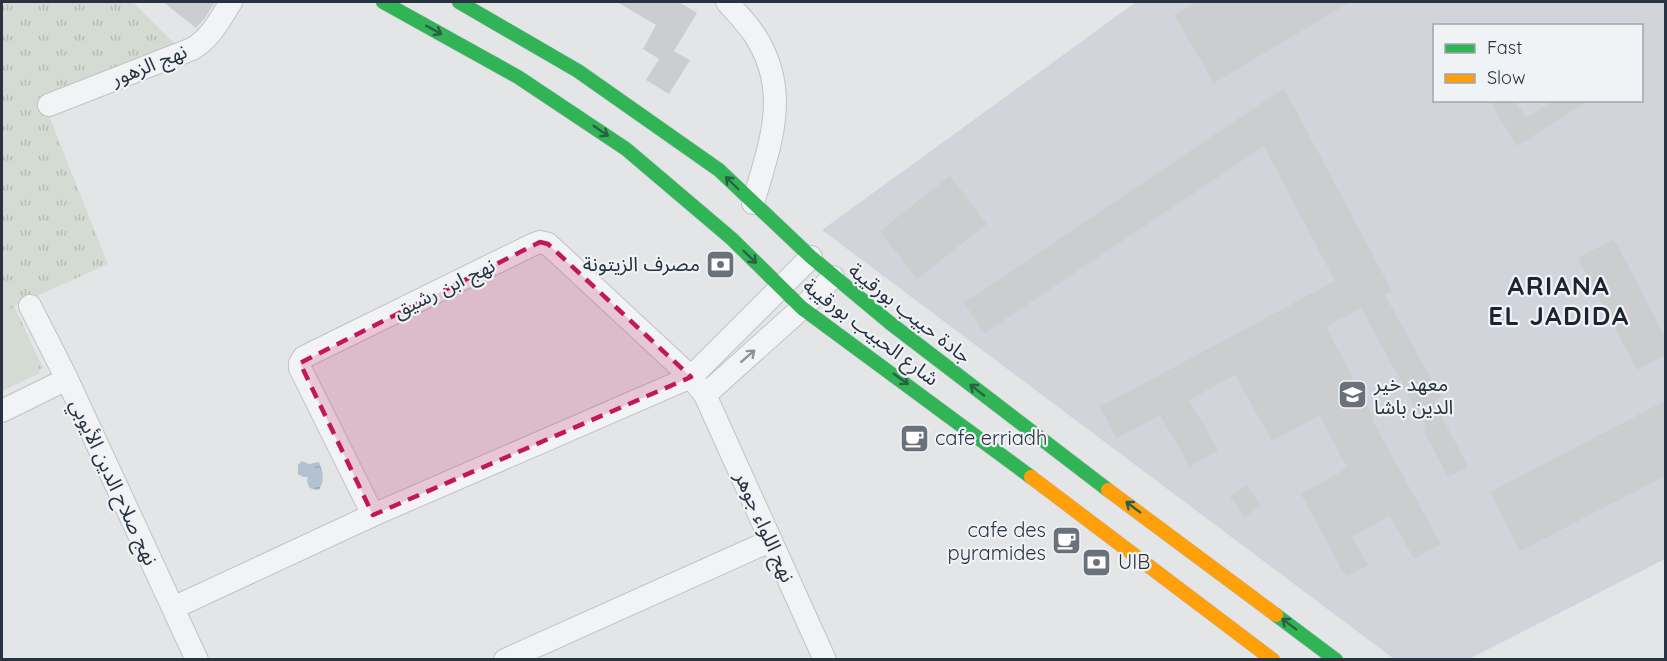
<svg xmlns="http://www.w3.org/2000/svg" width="1667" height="661" viewBox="0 0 1667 661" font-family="Quicksand,'Noto Sans Arabic',sans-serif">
<defs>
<pattern id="grass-tufts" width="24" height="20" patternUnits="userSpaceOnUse" patternTransform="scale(1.5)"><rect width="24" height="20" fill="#d4dbd3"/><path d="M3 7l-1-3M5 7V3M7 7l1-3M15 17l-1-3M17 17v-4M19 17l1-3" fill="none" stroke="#b6bcb6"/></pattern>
<pattern id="water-ripples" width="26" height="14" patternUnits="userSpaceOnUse" patternTransform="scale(1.5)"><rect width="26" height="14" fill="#b2c2d1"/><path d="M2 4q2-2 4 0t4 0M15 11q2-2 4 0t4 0" fill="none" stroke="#99a7b4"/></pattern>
</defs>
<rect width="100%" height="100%" fill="#e3e5e7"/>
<path fill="#d1d4da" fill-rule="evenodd" d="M 1136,2 L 1665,2 L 1665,559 L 1469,659 L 1394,659 L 822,230 ZM 1434,26 L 1642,26 L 1642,100 L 1434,100 Z"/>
<path fill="url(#grass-tufts)" d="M 2,2 L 133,2 L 177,46 L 45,106 L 108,264 L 14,306 L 43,368 L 2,387 Z"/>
<path fill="#d4dbd3" d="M 2,287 L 40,373 L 2,391 Z"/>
<path fill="url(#water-ripples)" d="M 302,461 L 309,464 L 319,462 C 323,472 325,480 319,490 L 312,489 L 309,487 L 307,481 L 308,477 L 303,477 L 298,474 L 298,465 Z"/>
<path fill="#cbcdcf" d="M 163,2 L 215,2 L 205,18 L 196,28 Z
M 617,2 L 679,2 L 697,13 L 674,51 L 690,60 L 669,94 L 646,80 L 659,59 L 643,49 L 656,25 Z
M 1197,2 L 1350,2 L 1214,83 L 1174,15 Z
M 1284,88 L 1392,291 L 1385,295 L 1441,397 L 1434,401 L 1468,467 L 1448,477 L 1423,429 L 1426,427 L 1361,308 L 1326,327 L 1374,419 L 1372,420 L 1441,544 L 1414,559 L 1390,516 L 1352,537 L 1368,565 L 1346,577 L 1301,494 L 1347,468 L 1320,415 L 1272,441 L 1235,375 L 1189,400 L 1218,450 L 1190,467 L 1160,415 L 1117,438 L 1100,407 L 1335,281 L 1264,146 L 985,333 L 964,303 Z
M 1489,100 L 1515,100 L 1526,118 L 1554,100 L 1590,100 L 1517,146 Z
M 950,176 L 987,224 L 917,279 L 880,231 Z
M 1614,239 L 1665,337 L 1665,355 L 1637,370 L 1578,258 Z
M 1665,401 L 1665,476 L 1520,551 L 1490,492 Z
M 1246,485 L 1261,505 L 1245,517 L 1230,497 Z"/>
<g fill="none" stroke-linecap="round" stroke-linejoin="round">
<defs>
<path id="street" d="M 727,2 C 736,12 746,22 754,34 C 792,91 770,144 753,203
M 49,105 L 192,49 C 211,38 220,19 231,2
M 30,306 L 67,379 L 197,660
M 705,395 L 802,308 L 833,277
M 2,411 L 67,379
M 373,515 L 300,368 L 300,363 L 304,357 L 532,245 L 540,242 L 548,244 L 691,377 L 705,395 L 825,660
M 173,608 L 373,515 L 691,377 L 811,257
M 505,660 L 770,541"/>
<path id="fast" d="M 383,2 L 518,77 L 626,149 L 732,239 L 802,308 L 1031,477
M 459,2 L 578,71 L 719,170 L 811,257 L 890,323 L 1108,490
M 1276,615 L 1336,660"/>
<path id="slow" d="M 1031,477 L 1273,660
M 1108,490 L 1276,615"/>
</defs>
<use href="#street" stroke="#c1c3c5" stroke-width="24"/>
<use href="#fast" stroke="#bec2c5" stroke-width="15"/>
<use href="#slow" stroke="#bec2c5" stroke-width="15"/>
<use href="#street" stroke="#f1f3f4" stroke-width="22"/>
<use href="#fast" stroke="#30b455" stroke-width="14"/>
<use href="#slow" stroke="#ff9f0a" stroke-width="14"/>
</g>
<defs><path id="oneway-shaft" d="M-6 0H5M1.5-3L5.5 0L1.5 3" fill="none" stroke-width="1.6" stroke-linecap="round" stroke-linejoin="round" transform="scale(1.5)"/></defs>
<g stroke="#2b6047">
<use href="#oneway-shaft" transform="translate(434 30) rotate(29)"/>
<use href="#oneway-shaft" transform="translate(601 131) rotate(35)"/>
<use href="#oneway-shaft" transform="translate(732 183) rotate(-136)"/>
<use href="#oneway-shaft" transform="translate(750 257) rotate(44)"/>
<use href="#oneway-shaft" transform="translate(901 379) rotate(36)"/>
<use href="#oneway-shaft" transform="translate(977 390) rotate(-142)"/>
<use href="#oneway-shaft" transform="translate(1133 507) rotate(-143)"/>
<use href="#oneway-shaft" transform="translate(1289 624) rotate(-143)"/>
</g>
<use stroke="#8d929a" href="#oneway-shaft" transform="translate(748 356) rotate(-41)"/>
<path fill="#c2185b" fill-opacity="0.2" stroke="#c2185b" stroke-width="4.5" stroke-dasharray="12 8" stroke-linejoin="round" d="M 540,242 L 548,244 L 691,377 L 373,515 L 300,363 Z"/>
<defs>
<symbol id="bank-square" viewBox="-11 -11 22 22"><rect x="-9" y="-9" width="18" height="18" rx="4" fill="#6a717a" stroke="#f0f3f6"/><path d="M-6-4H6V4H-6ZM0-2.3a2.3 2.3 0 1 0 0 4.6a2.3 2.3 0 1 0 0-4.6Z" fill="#fff"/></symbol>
<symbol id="university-square" viewBox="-11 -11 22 22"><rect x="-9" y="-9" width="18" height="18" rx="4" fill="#6a717a" stroke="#f0f3f6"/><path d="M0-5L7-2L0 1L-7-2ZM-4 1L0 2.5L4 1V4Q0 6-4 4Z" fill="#fff"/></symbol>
<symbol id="cafe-square" viewBox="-11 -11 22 22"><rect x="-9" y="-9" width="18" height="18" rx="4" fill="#6a717a" stroke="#f0f3f6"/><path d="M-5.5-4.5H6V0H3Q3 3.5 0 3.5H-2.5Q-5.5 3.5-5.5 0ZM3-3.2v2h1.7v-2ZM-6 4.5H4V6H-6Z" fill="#fff"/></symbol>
</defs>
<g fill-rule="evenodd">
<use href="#bank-square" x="704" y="248" width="33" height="33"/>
<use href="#university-square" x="1336" y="378" width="33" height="33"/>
<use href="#cafe-square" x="898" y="422" width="33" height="33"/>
<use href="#cafe-square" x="1050" y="524" width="33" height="33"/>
<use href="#bank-square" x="1080" y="546" width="33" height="33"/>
</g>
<g text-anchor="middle" stroke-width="4.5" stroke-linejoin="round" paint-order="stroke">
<g font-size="20" fill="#293240" stroke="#f0f3f6">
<text transform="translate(149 65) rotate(-22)" y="7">نهج الزهور</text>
<text transform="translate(444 288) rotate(-26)" y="7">نهج ابن رشيق</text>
<text transform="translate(910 313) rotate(38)" y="7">جادة حبيب بورقيبة</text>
<text transform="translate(871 332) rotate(37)" y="7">شارع الحبيب بورقيبة</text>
<text transform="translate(114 482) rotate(65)" y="7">نهج صلاح الدين الأيوبي</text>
<text transform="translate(765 527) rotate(66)" y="7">نهج اللواء جوهر</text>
</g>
<g font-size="20" fill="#293240" stroke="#f0f3f6" text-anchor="start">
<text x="700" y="271" text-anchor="end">مصرف الزيتونة</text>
<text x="1374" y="391">معهد خير<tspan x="1374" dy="23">الدين باشا</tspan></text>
<text x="935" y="445">cafe erriadh</text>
<text x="1046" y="537" text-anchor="end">cafe des<tspan x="1046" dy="23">pyramides</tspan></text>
<text x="1118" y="569">UIB</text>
</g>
<g font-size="26" font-weight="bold" letter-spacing="1.5" fill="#1c2331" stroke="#f0f3f6">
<text x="1559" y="295">ARIANA<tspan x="1559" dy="30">EL JADIDA</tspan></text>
</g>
</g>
<rect width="1667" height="661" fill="none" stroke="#293240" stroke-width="6"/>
<rect x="1433" y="24" width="210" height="78" fill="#f0f3f6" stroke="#a0a6ad" stroke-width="1.5"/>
<rect x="1445" y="44" width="30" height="9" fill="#30b455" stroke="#a0a6ad" stroke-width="1.5"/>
<text x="1487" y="54" font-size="18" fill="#293240">Fast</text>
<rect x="1445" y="74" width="30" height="9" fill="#ff9f0a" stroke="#a0a6ad" stroke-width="1.5"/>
<text x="1487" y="84" font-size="18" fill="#293240">Slow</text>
</svg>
